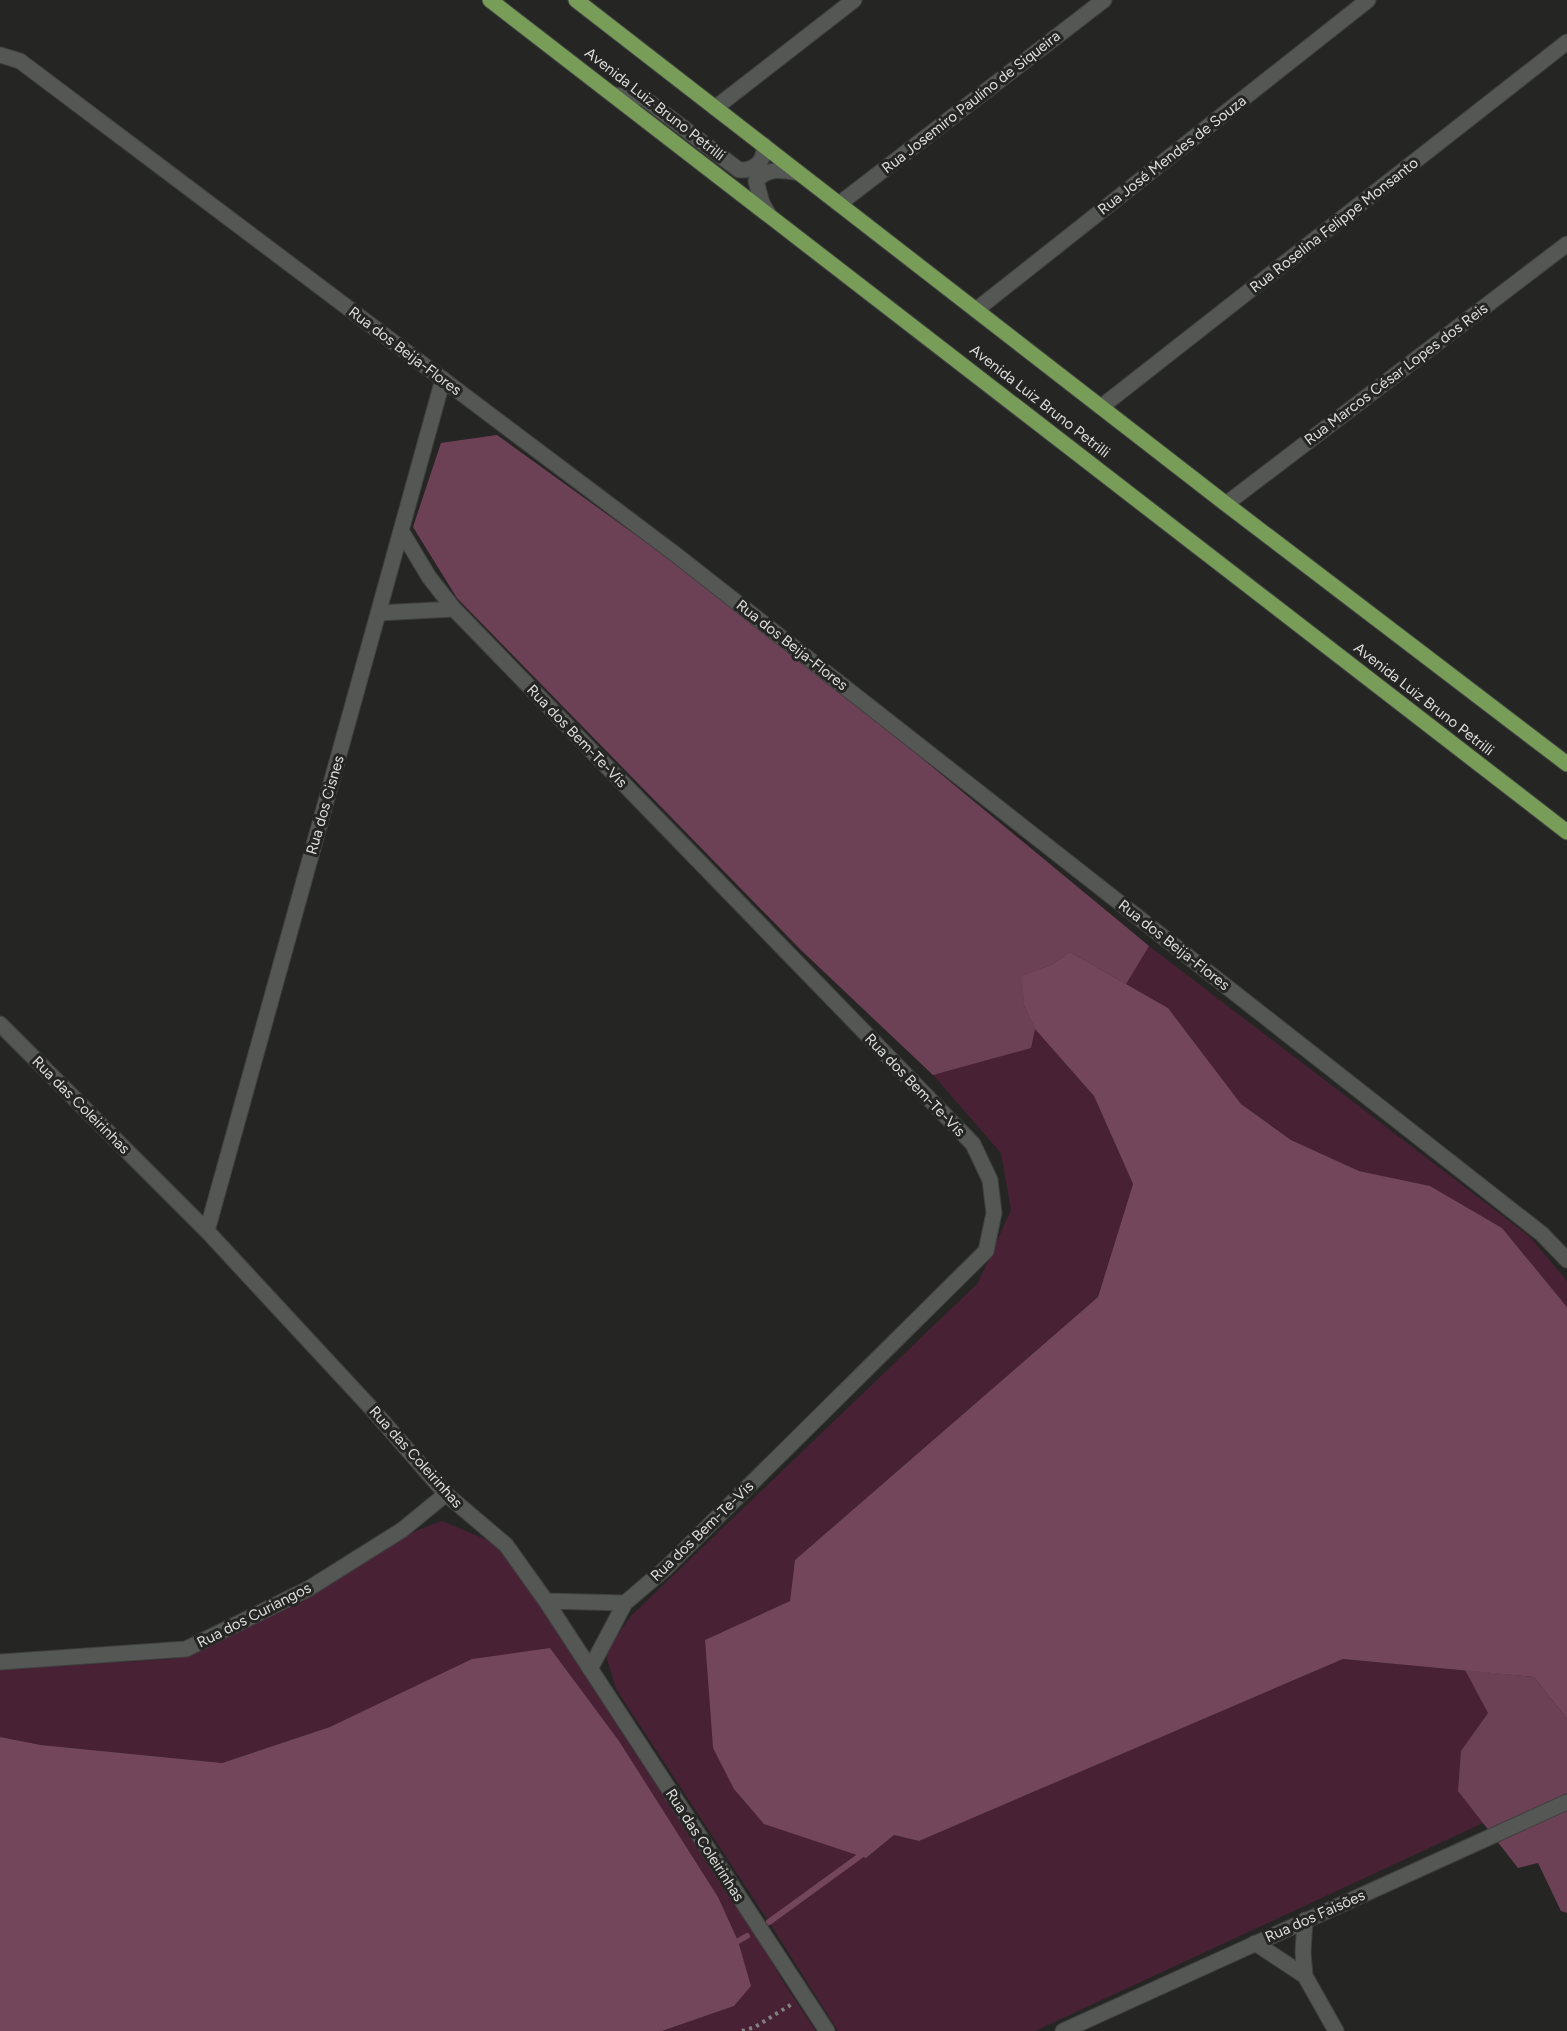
<svg xmlns="http://www.w3.org/2000/svg" width="1567" height="2031" viewBox="0 0 1567 2031" font-family="Figtree,sans-serif">
<rect width="100%" height="100%" fill="#252624"/>
<path fill="#482135" d="M 497,435 L 907,746 L 1149,946 L 1529,1236 L 1567,1281 L 1567,1307 L 1502,1228 L 1430,1186 L 1359,1171 L 1291,1140 L 1241,1104 L 1168,1008 L 1070,952 L 1051,965 L 1023,976 L 1035,1029 L 1094,1096 L 1133,1184 L 1098,1297 L 795,1560 L 790,1601 L 705,1640 L 713,1748 L 866,1858 L 894,1835 L 919,1841 L 1343,1659 L 1534,1677 L 1567,1719 L 1567,1786 L 1483,1823 L 1035,2031 L 838,2031 L 769,1922 L 616,1689 L 605,1652 L 631,1616 L 978,1283 L 1011,1210 L 1001,1153 L 933,1075 L 801,950 L 457,598 L 413,527 L 441,443 Z
M 442,1521 L 492,1542 L 537,1598 L 631,1747 L 754,1931 L 782,1980 L 816,2031 L 662,2031 L 734,2006 L 718,1897 L 619,1741 L 550,1648 L 330,1727 L 222,1763 L 41,1745 L 0,1737 L 0,1668 L 11,1669 L 172,1659 L 223,1640 L 332,1580 L 407,1534 Z"/>
<path fill="#6d4155" d="M 497,435 L 669,559 L 907,746 L 1149,946 L 1126,984 L 1070,952 L 1051,965 L 1023,976 L 1024,1006 L 1035,1029 L 1031,1048 L 933,1075 L 801,950 L 457,598 L 413,527 L 441,443 Z
M 1465,1670 L 1534,1677 L 1567,1719 L 1567,1913 L 1561,1911 L 1538,1863 L 1518,1868 L 1458,1791 L 1461,1751 L 1488,1713 Z"/>
<path fill="#73465b" d="M 1070,952 L 1168,1008 L 1241,1104 L 1291,1140 L 1359,1171 L 1430,1186 L 1502,1228 L 1567,1307 L 1567,1719 L 1534,1677 L 1343,1659 L 919,1841 L 894,1835 L 866,1858 L 764,1824 L 734,1789 L 713,1748 L 705,1640 L 790,1601 L 795,1560 L 1098,1297 L 1133,1184 L 1094,1096 L 1035,1029 L 1024,1006 L 1022,976 L 1051,965 Z
M 550,1648 L 619,1741 L 718,1897 L 738,1941 L 751,1986 L 734,2006 L 662,2031 L 0,2031 L 0,1737 L 41,1745 L 222,1763 L 330,1727 L 472,1659 Z"/>
<g fill="none" stroke-linecap="round" stroke-linejoin="round">
<path stroke="#73465b" stroke-width="6" d="M 769,1922 L 860,1856
M 738,1941 L 747,1936"/>
<defs>
<path id="minor" d="M 0,55 L 20,61 L 675,554 L 1542,1234 L 1567,1260
M 614,95 L 644,98 L 739,170 C 755,171 765,161 764,145
M 715,108 L 854,0
M 839,204 L 1104,0
M 769,215 L 762,203 L 756,181 C 768,167 783,170 799,173
M 976,310 L 1368,0
M 1101,407 L 1567,42
M 1226,504 L 1567,244
M 402,532 L 429,577 L 454,609 L 973,1144 L 990,1180 L 994,1213 L 986,1251 L 666,1568 L 625,1603 L 590,1669
M 378,613 L 454,609
M 0,1024 L 207,1231 L 372,1409 L 446,1494 L 506,1545 L 546,1601 L 827,2031
M 207,1231 L 443,379
M 546,1601 L 625,1603
M 0,1662 L 186,1649 L 308,1589 L 402,1530 L 446,1494
M 1305,1920 L 1303,1952 L 1305,1976 L 1336,2031
M 1255,1943 L 1305,1976
M 1063,2031 L 1567,1802"/>
<path id="major" d="M 490,0 L 1567,832
M 576,0 L 1226,504 L 1567,764"/>
</defs>
<use href="#minor" stroke="#3f403f" stroke-width="17"/>
<use href="#major" stroke="#3f403f" stroke-width="17"/>
<path stroke="#818280" stroke-width="4" stroke-dasharray="3 4.5" stroke-linecap="butt" d="M 742,2031 L 755,2027 L 792,2004"/>
<use href="#minor" stroke="#555754" stroke-width="15"/>
<use href="#major" stroke="#789d58" stroke-width="15"/>
</g>
<g text-anchor="middle" stroke-width="6" stroke-linejoin="round" paint-order="stroke">
<g font-size="15" fill="#dcdddc" stroke="#252624">
<text transform="translate(971 102) rotate(-38)" y="5">Rua Josemiro Paulino de Siqueira</text>
<text transform="translate(655 104) rotate(38)" y="5">Avenida Luiz Bruno Petrilli</text>
<text transform="translate(1172 155) rotate(-38)" y="5">Rua José Mendes de Souza</text>
<text transform="translate(1334 225) rotate(-38)" y="5">Rua Roselina Felippe Monsanto</text>
<text transform="translate(405 351) rotate(37)" y="5">Rua dos Beija-Flores</text>
<text transform="translate(1396 374) rotate(-37)" y="5">Rua Marcos César Lopes dos Reis</text>
<text transform="translate(1040 401) rotate(38)" y="5">Avenida Luiz Bruno Petrilli</text>
<text transform="translate(792 645) rotate(38)" y="5">Rua dos Beija-Flores</text>
<text transform="translate(1424 699) rotate(38)" y="5">Avenida Luiz Bruno Petrilli</text>
<text transform="translate(577 736) rotate(46)" y="5">Rua dos Bem-Te-Vis</text>
<text transform="translate(325 805) rotate(-74)" y="5">Rua dos Cisnes</text>
<text transform="translate(1174 945) rotate(38)" y="5">Rua dos Beija-Flores</text>
<text transform="translate(915 1085) rotate(46)" y="5">Rua dos Bem-Te-Vis</text>
<text transform="translate(81 1105) rotate(45)" y="5">Rua das Coleirinhas</text>
<text transform="translate(416 1457) rotate(48)" y="5">Rua das Coleirinhas</text>
<text transform="translate(702 1531) rotate(-44)" y="5">Rua dos Bem-Te-Vis</text>
<text transform="translate(254 1615) rotate(-27)" y="5">Rua dos Curiangos</text>
<text transform="translate(705 1845) rotate(57)" y="5">Rua das Coleirinhas</text>
<text transform="translate(1315 1916) rotate(-24)" y="5">Rua dos Faisões</text>
</g>
</g>
</svg>
